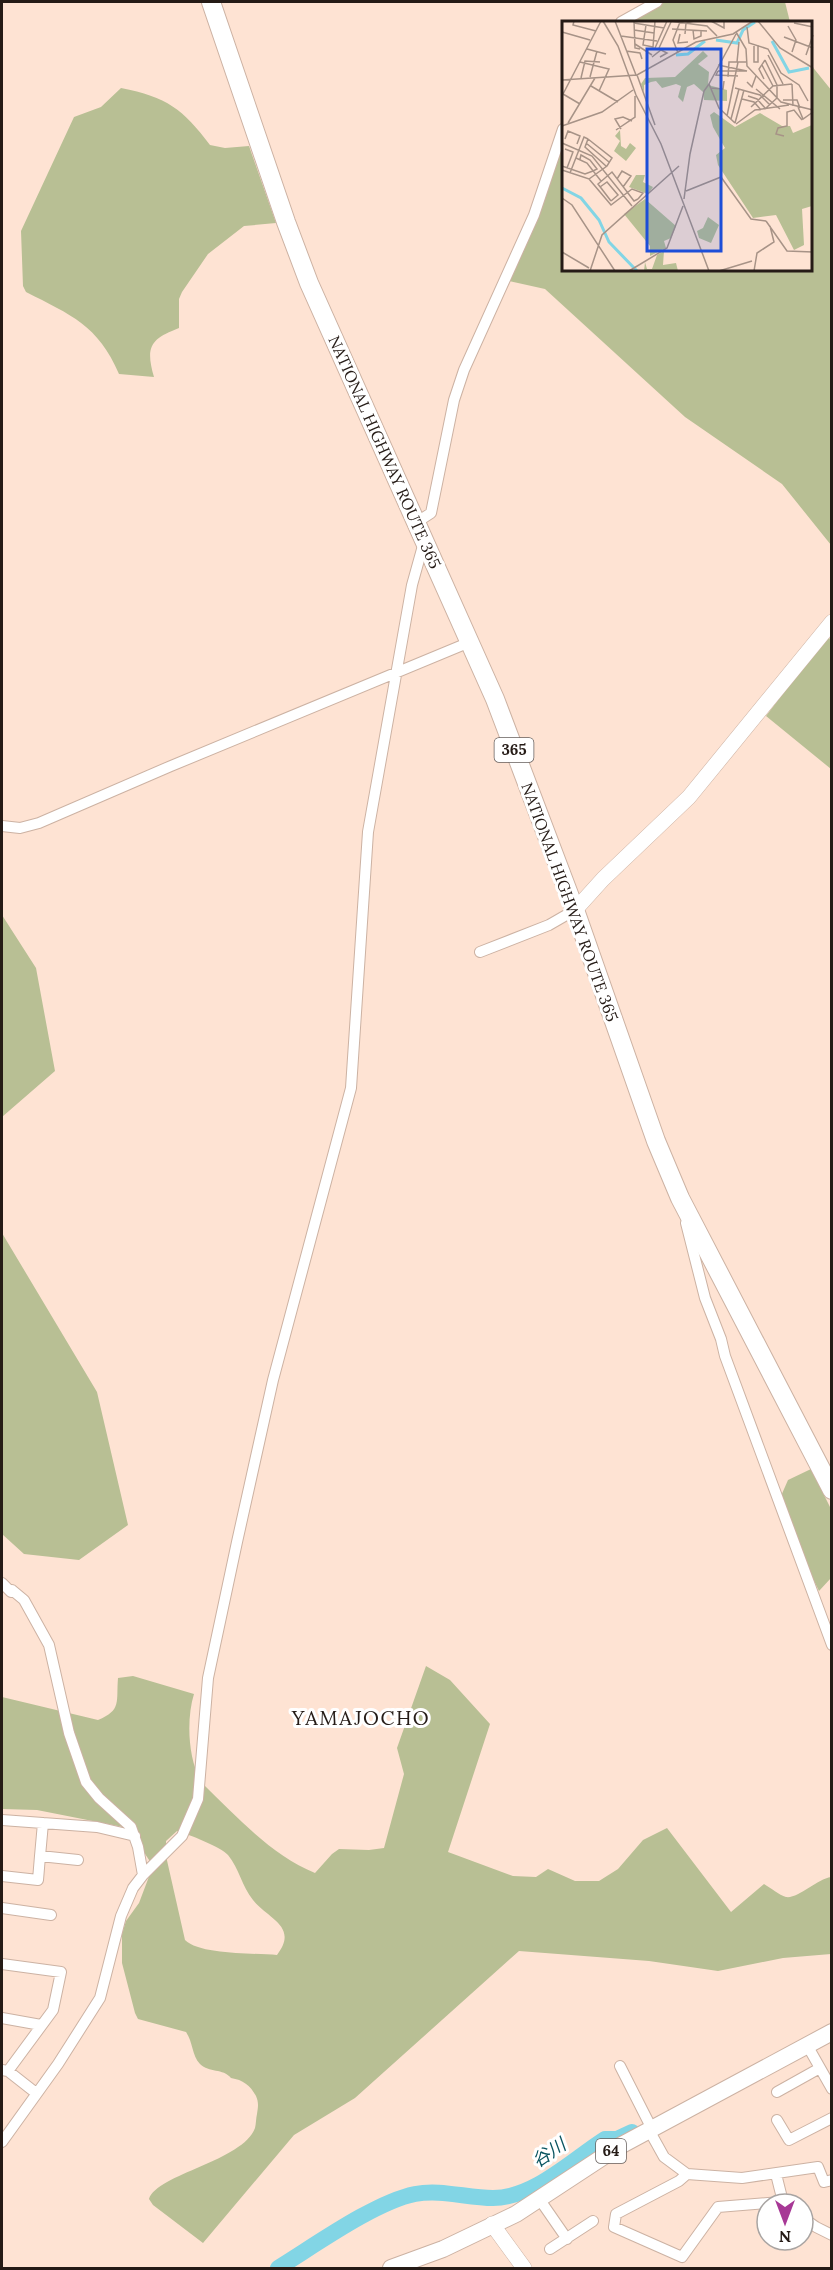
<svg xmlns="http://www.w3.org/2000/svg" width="833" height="2270" viewBox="0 0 833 2270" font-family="Lora,'Noto Sans JP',serif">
<rect width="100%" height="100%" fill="#fee3d3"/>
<path fill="#b8bf94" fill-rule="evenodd" d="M 665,2 L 785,2 L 790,22 L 632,22 Z
M 811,65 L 832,91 L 831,545 L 782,484 L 685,417 L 545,289 L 509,281 L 563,140 L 563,270 L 810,270 Z
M 121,88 C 167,97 183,109 210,145 L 225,148 L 249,146 L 276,223 L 244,226 L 208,254 L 182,292 L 179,299 L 179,328 C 151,339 145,346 154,377 L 119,374 C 98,325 71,315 26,292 L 23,286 L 21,231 L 74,117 L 101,107 Z
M 826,637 L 831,639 L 831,769 L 766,716 Z
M 2,915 L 36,968 L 55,1071 L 2,1117 Z
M 2,1233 L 97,1392 L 128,1525 L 79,1560 L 24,1554 L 2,1534 Z
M 811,1469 L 831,1509 L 831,1578 L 819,1591 L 795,1542 L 781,1496 L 788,1480 Z
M 426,1666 L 450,1680 L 490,1724 L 448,1852 L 513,1876 L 536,1877 L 548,1869 L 575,1881 L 599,1881 L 618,1869 L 643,1840 L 667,1828 L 731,1912 L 764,1884 C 771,1888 779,1895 786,1897 C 798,1899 817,1879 831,1877 L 831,1954 L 783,1958 L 718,1971 L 649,1961 L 519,1951 L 355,2098 L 294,2135 L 203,2243 L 153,2205 L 149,2199 C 157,2174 243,2161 255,2128 C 256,2124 256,2118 257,2114 C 258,2107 259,2103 256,2096 C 250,2085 243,2080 231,2078 C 223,2068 209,2073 200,2064 C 192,2056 193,2042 186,2032 L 138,2019 L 135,2013 L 122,1963 L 122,1934 L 126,1921 L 139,1903 L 153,1866 L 128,1828 L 37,1810 L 2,1809 L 2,1697 L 98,1720 C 122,1710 116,1702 118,1678 L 133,1676 L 194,1694 C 186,1720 188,1760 202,1783 C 236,1816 271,1855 315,1873 L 332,1854 L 339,1849 L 369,1850 L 384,1848 L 404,1774 L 397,1748 ZM 177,1831 C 188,1834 221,1847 228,1855 C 239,1868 242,1887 253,1900 C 268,1919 299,1926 277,1955 C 255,1953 200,1955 185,1940 L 166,1856 L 166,1841 Z"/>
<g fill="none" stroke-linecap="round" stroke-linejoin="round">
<path stroke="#82d5e5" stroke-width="16" d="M 278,2268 C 314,2246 375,2202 415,2194 C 441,2189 467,2198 493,2198 C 534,2198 572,2160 605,2139 L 617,2139 L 632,2132"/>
<defs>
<path id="street" d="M 621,22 L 657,2
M 417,522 L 431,513 L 454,400 L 464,370 L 534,215 L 563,129
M 2,826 L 20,828 L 39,823 L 171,766 L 470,642
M 480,952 L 549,925 L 575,910
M 686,1223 L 705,1298 L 721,1339 L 725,1356 L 832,1645
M 2,1583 L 11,1592 L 12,1590 L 24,1600 L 49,1645 L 69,1733 L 86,1782 L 99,1798 L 131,1827 L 138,1847 L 143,1875 L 133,1888 L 121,1916 L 100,1998 L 58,2064 L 2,2142
M 2,1820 L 97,1827 L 135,1836
M 40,1856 L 43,1823
M 143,1875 L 182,1836 L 198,1799 L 208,1678 L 237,1542 L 273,1380 L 351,1088 L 368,832 L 412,585 L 424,542
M 2,1876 L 38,1880 L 40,1856 L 78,1860
M 2,1908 L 51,1915
M 2,1964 L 61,1972 L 53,2010 L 8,2071
M 2,2018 L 41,2025
M 807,2045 L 832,2089
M 620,2066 L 652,2129
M 2,2070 L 8,2071 L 36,2093
M 777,2092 L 820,2068
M 777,2120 L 789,2140 L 832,2118
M 649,2130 L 664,2157 L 687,2174 L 742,2178 L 818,2167 L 824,2182 L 832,2180
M 687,2174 L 679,2181 L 616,2214 L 614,2227 L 682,2257 L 718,2207 L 780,2202 L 781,2194 L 776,2174
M 540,2200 L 567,2239
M 803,2218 L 816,2227 L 832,2235
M 550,2249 L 593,2221"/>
<path id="secondary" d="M 575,910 L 603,879 L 689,797 L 832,622
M 492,2224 L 524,2268"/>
<path id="primary" d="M 391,2268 L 443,2249 L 516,2214 L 618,2147 L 832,2032"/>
<path id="highway" d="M 211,2 L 286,222 L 309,283 L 495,699 L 575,910 L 656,1141 L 680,1198 L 832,1490"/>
</defs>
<use href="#street" stroke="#ccb2a3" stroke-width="12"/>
<use href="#secondary" stroke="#ccb2a3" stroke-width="16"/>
<use href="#primary" stroke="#ccb2a3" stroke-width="18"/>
<use href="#highway" stroke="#ccb2a3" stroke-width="20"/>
<use href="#street" stroke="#fff" stroke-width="10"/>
<use href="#secondary" stroke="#fff" stroke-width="15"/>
<use href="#primary" stroke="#fff" stroke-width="16"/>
<use href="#highway" stroke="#fff" stroke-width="18"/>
</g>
<g text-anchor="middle" stroke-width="6" stroke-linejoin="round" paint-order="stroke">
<g fill="#fff" stroke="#665f5c" stroke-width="1.5">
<rect x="494.5" y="738" width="39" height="24" rx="4.5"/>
<rect x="596" y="2139" width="30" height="24" rx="4.5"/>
</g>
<g font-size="15" font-weight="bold" fill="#251b16">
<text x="514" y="755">365</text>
<text x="611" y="2156">64</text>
</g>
<g font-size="16" fill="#251b16" stroke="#fff">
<text transform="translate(385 452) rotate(66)" y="6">NATIONAL HIGHWAY ROUTE 365</text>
<text transform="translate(570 902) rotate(70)" y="6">NATIONAL HIGHWAY ROUTE 365</text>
</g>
<g font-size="18" font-style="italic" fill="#0b5561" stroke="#fff">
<text transform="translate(549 2153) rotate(-34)" y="6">谷川</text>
</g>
<g font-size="20" letter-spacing="1.5" fill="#251b16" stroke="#fff">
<text x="361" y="1725">YAMAJOCHO</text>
</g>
</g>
<g transform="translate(562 21)">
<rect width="250" height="250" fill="#fee3d3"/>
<path d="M 141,30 L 146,35 L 136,43 L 147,51 L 146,64 L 165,69 L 165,80 L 142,79 L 141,71 L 132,63 L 125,66 L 121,81 L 116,76 L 119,65 L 114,63 L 100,67 L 94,60 L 89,61 L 82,64 L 82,71 L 79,63 L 83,57 L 113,56 ZM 152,91 L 173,106 L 198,92 L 220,105 L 228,105 L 231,112 L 250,104 L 250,185 L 240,188 L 242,224 L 232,229 L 214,194 L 191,197 L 156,144 L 154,134 L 163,127 L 151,106 L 148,94 ZM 58,109 L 59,125 L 64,128 L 68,122 L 74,127 L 64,140 L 52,130 L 58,120 L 53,115 ZM 74,154 L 83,154 L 81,161 L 91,166 L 86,173 L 67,166 ZM 83,178 L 114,205 L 109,217 L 102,220 L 104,227 L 88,235 L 88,225 L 62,193 ZM 146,196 L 157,204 L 149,222 L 137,217 L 135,210 L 141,207 ZM 102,230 L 101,244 L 114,242 L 116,250 L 82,250 L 83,241 L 85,248 L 90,248 L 95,234 Z" fill="#b8bf94"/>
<path fill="none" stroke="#82d5e5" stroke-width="3" d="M 154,19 L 175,22 L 181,9 L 193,1M 210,20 L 227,51 L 247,47M 114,34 L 126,33 L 143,20M 0,167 L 19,177 L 37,199 L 47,221 L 75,250"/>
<path fill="none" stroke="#a79387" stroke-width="1.5" d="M 12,0 L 11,4 L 34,10M 41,0 L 56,25 L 74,74 L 99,123 L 147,250M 53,0 L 74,54M 72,0 L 73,27 L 78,28M 107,0 L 145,5 L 155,15M 149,0 L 162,7 L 162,0M 196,0 L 218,27 L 251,47M 72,2 L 102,7M 232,2 L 251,6M 84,4 L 81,24 L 91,26 L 93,0M 226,5 L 234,19 L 230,31M 185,6 L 187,22 L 206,28 L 219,52 L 237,64 L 246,80M 110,8 L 145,10M 72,9 L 92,12M 131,9 L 132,18 L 139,15 L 139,9M 0,11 L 28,19M 174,11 L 184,28 L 185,45 L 219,81 L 251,89M 118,13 L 116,22 L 126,21M 123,13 L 124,2 L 132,0M 59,15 L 95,20M 222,16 L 251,27M 73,23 L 90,34M 192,25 L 192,41 L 196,41 L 196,24M 93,27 L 105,0M 97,27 L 109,1M 25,28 L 44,33M 64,30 L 78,32 L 80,38M 116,32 L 111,19 L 118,1M 206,34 L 221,63M 244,34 L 251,14M 90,36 L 99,29 L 105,32 L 98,36M 203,39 L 215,64 L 215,77 L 204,87M 18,41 L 47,48 L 37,70M 175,41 L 177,21M 200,44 L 211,65M 156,50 L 185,50 L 156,44M 156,50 L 154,54 L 176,55M 75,54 L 93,104M 28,56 L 35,30M 166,56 L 167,41 L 184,41M 19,57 L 23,40 L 38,41M 202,58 L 197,48 L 203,39M 0,59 L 75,54 L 134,21 L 171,13 L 191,0M 185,61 L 190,66 L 194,55M 230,63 L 231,85M 29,65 L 56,81M 148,67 L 161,68 L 162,60M 173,67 L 198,74 L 208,84M 194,68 L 218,88M 1,73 L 18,83M 0,75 L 39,0M 186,75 L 195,78 L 204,88M 180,78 L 192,81 L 199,89M 221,79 L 235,79 L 238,87M 189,86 L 211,65 L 230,63M 236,86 L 241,98 L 251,91M 165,95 L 176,41M 169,98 L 177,68M 6,102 L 33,57M 173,102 L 157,87 L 147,63 L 174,13M 173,102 L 182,69M 174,103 L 193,89 L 227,84M 0,105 L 40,91 L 71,69M 59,108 L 53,98 L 61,96 L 70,100M 54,109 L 73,96 L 73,75M 222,115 L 214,113 L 216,107 L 225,105 L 225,91 L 232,89 L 240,99M 3,118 L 6,110 L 18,115 L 15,123M 26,118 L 23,126 L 44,145M 0,122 L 30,135 L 70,185M 24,122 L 47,141M 3,128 L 11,131 L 5,147M 14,137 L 25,142 L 39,160M 18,138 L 19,134 L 28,139 L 35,148 L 31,150M 0,145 L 23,153 L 31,150M 0,149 L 27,158 L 45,145 L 50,137 L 26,118M 8,152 L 22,116 L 26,118M 27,158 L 49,184 L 70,168 L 81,172 L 76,178M 55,158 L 60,150 L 69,155 L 61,166M 38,166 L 45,161 L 56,174 L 49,180M 124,170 L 159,156 L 189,198 L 204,200M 0,177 L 10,184 L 53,250M 122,178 L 128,133 L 142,70 L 147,63M 49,180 L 36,163 L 50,151 L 72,180 L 76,178M 204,200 L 225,230 L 251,231M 0,231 L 27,247M 28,250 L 40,214 L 117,145M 67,250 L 105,227 L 121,185M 157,250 L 190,240M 192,250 L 195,232 L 212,221 L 208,205"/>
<path fill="#1d4ed8" fill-opacity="0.15" stroke="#1d4ed8" stroke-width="3" d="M 85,28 L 159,28 L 159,230 L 85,230 Z"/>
<rect width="250" height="250" fill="none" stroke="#251b16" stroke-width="3"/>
</g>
<rect width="833" height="2270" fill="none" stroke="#251b16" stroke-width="6"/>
<g transform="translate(785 2222) rotate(180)"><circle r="28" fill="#ffffff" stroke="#a8a4a2" stroke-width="1.5"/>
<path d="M0-4.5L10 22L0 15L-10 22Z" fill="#a73896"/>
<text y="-9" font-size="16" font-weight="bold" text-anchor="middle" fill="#251b16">N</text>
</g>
</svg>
